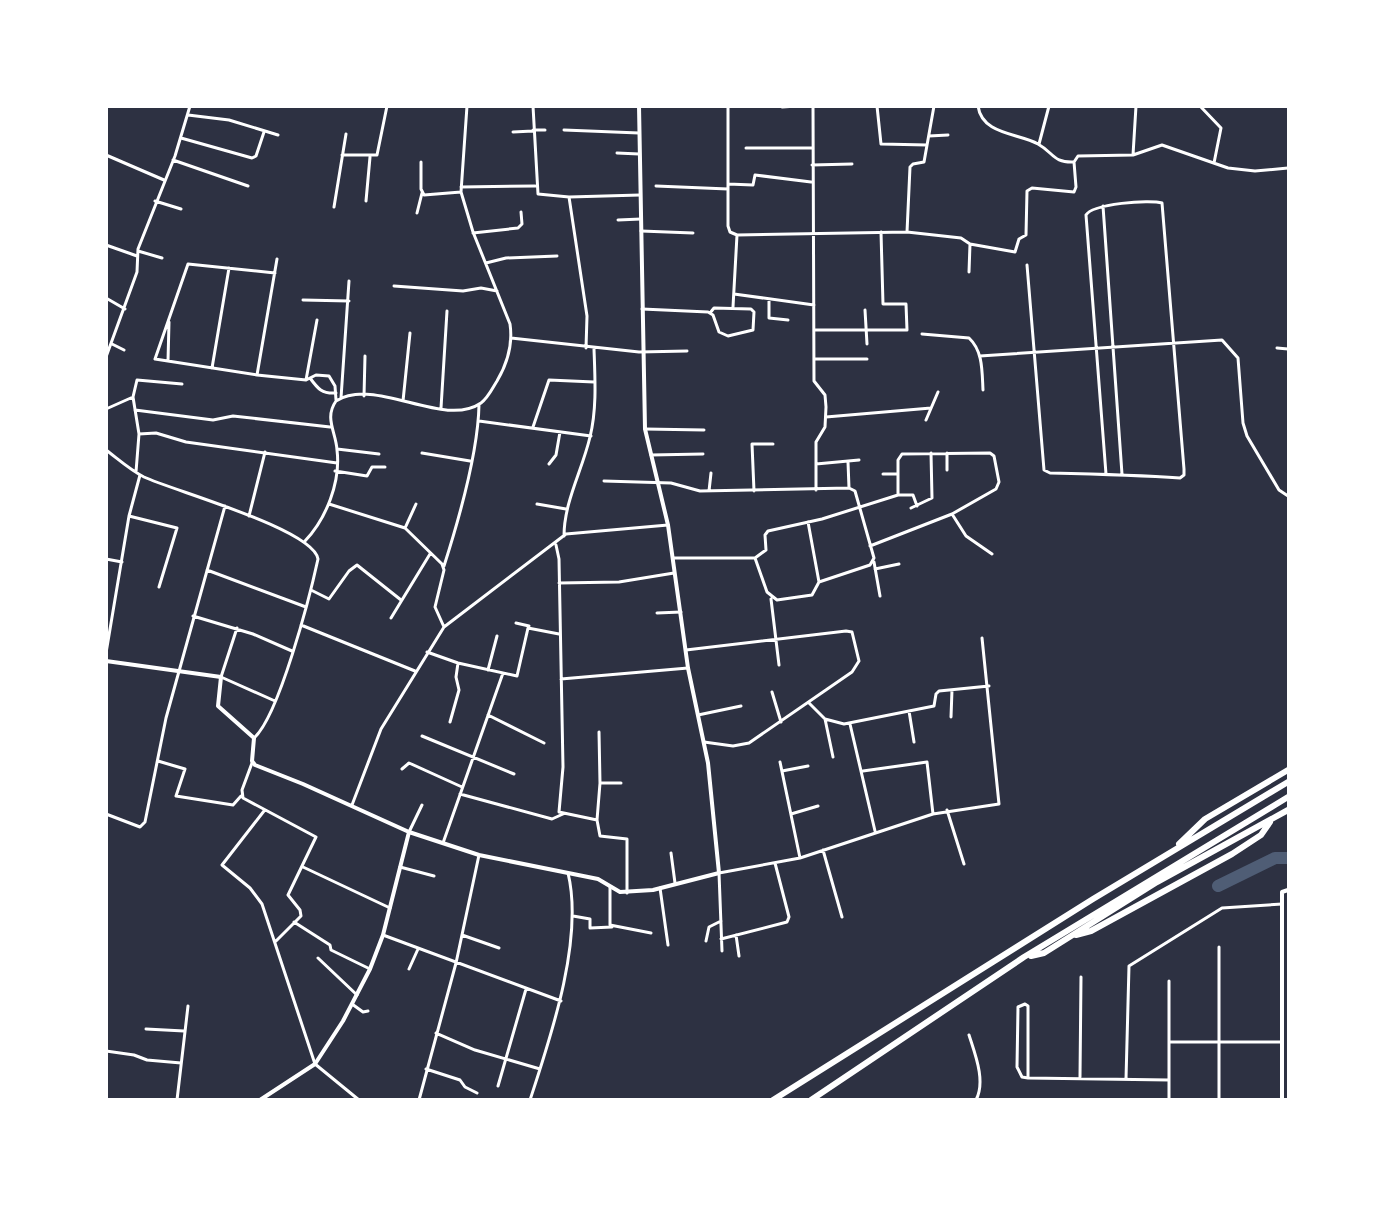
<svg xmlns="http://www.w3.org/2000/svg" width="1395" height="1206" viewBox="0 0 1395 1206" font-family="'Roboto Serif',serif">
<rect width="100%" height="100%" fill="#2d3142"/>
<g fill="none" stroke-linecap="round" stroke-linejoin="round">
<path stroke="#4f5d75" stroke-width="12" d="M 1218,886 L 1275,858 L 1288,858"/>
<path stroke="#fff" stroke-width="3" d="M 533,106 L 538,194 L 569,197 L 640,195
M 728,106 L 728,226 L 730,232 L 737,235 L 907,232 L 961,238 L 970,244 L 1015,252 L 1019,239 L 1026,235 L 1027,191 L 1032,188 L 1074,192 L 1076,187 L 1074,162
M 813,106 L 814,381 L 825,395 L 826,407 L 825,427 L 816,442 L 816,490
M 877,106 L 881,144 L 927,145
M 978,106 C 982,135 1019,133 1038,144 C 1054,153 1053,163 1074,162
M 1200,106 L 1221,128 L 1214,163
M 782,107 L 797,106
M 188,115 L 229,120 L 278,135
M 533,130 L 545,130
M 564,130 L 639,133
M 513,132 L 533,131
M 929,136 L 948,135
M 181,138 L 252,158 L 256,156 L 264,132
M 1039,144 L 1049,106
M 746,148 L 812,148
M 617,153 L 639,154
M 106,155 L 164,180
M 342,155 L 377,155 L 387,106
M 1133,155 L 1136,106
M 173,160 L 248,186
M 421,162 L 421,189 L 424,195 L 461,192
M 1074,162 L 1078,156 L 1133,155 L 1162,145 L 1228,168 L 1255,171 L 1288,168
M 812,165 L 852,164
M 728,184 L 753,185 L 755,175 L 811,182
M 656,186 L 728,189
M 461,187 L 535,186
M 569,197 L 587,316 L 586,348
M 155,201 L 181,209
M 366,201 L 370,157
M 1103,206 L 1122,474
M 334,207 L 346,134
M 417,213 L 422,193
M 618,220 L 641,219
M 641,231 L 693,233
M 907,232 L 910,167 L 913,164 L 924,162 L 934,106
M 473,233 L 518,228 L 522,224 L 521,212
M 106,245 L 137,256
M 138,251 L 162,258
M 486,263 L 506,258 L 557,256
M 1027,265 L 1044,470 L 1050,473 C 1094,474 1137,475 1180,478 L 1184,475 L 1184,469 L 1162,203 C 1150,199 1092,204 1086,215 L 1106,474
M 969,272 L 970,244
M 275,273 L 188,264 L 155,359 L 257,375 L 277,259
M 394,286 L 463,291 L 481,288 L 497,291
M 734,294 L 814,305
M 106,298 L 125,309
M 769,299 L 769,318 L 788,320
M 303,300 L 349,301
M 733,307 L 737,235
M 642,309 L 708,312 L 713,315 L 719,332 L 728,336 L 753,330 L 754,312 L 751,309 L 714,308 L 710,313
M 865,310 L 867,344
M 814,330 L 907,330 L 906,304 L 883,304 L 881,232
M 922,334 L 969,338 C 983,351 982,371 983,390
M 511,338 L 639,352 L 687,351
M 112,344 L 124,350
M 1277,348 L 1288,349
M 980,356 L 1222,340 L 1238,358 L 1243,423 L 1247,436 L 1279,490 L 1288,496
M 106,357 L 137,272 L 138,249 L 175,156 L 190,106
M 814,359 L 867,359
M 168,361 L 169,322
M 212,368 L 229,268
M 257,375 L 306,380 L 316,375 L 329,376 L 335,386 L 336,400
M 310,378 C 318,389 322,394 336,393
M 306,380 L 317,320
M 364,396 L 365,356
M 341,398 L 349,281
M 403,401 L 410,333
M 441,408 L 447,311
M 106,409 L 133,397
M 135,410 L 213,420 L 233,416 L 330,427
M 826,417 L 931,408
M 926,420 L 938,392
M 479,421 L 591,436
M 533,427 L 549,380 L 594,382
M 645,429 L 704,430
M 139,434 L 156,433 L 186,442 L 337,463
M 337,449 L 379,454
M 106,450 C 118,459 130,470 144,477 C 174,491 313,529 318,559 C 310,596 279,716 254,738
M 422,453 L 470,461
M 651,455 L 703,454
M 848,462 L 849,488
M 549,464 L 556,455 L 560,432
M 816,464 L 859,460
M 947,470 L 947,453
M 335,471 L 367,476 L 372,467 L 385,467
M 136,472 L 139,434 L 133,397 L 137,380 L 182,384
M 883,474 L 898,474
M 604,481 L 671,483 L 700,491 L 849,488 L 855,491 L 874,558 L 870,565 L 819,582 L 812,595 L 777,600 L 767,592 L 755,558
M 709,491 L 711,473
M 754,491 L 752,444 L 773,444
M 329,504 L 405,528 L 442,564 L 444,570 L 435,607 L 444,627
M 537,504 L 566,509
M 911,508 L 932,498 L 931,453
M 952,514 L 966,536 L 992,554
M 129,516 L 177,528 L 159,587
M 249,516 L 265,452
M 808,522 L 819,582
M 405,528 L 416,504
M 564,536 C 564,502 582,471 590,437 C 597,409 595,378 594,349
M 305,541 C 326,519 341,482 337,450 C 336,432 324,418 336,401 C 376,376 443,429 481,403 C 488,398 492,389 497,381 C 507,364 513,344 510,324 L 473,232 L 461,192 L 467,106
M 556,545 L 559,559 L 563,767 L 559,812 L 597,820 L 600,836 L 627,839 L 627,893
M 870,546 L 952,514 L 996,489 L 999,482 L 994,456 L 990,453 L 902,454 L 898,460 L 898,495
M 674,558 L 755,558
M 755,558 L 766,550 L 765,535 L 768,531 L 822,519 L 898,495 L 913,495 L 917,506
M 106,559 L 122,562
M 874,562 L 880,596
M 444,566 C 459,519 478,453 479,405
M 875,569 L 899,564
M 207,570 L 306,607
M 559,583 L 619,582 L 674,573
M 311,590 L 329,599 L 349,571 L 357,565 L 401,600
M 771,599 L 779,665
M 657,613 L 681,612
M 193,616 L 253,634 L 292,651
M 391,618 L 430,554
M 516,623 L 529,626
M 301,625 L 415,671
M 237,628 L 221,677 L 275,701
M 686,650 L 846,631 L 852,632 L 859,661 L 852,672 L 749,743 L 733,746 L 704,742
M 427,652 L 458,663 L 517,676 L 528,628 L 559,634
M 106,653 L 129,516 L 140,475
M 488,670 L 497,636
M 561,679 L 688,668
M 772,692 L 781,722
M 809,703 L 825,719 L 844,724 L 934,706 L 936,694 L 939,691 L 989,686
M 909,711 L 914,742
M 488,715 L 544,743
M 698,715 L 741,706
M 951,717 L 952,690
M 825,719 L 833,757
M 450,722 L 459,690 L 456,677 L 458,663
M 850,724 L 875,831
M 422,736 L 514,774
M 158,761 L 185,769 L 176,796 L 233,805 L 241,796
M 780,762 L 800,858
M 252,763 L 242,790 L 243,798 L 316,837 L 288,895 L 300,910 L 301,916 L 275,942
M 402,769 L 409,763 L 462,787
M 782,771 L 808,766
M 863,771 L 927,762 L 933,814
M 600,783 L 621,783
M 460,794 L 552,819 L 563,814
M 352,805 L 381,729 L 444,627 L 566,534 L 668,525
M 947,810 L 964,864
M 264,811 L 222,865 L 250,888 L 262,904 L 315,1064 L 359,1100
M 106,814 L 140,827 L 145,822 L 166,718 L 225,506
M 791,814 L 818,806
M 597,820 L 600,783 L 599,732
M 409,832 L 422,805
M 443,843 L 503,673
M 823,850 L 842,917
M 671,853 L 675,883
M 303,867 L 390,908
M 400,867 L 434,876
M 610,887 L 610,925 L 651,933
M 660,888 L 668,945
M 573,916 L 590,919 L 590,928 L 612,927
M 294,922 L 330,945 L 331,950 L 370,969
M 383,935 L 561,1001
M 462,935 L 499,948
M 736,935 L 739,956
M 721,939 L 787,922 L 789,917 L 775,863
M 706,941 L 709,927 L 721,921
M 722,951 L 719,873 L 800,858 L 933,814 L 999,804 L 982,638
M 318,958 L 357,995
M 409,969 L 418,949
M 352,1004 L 363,1012 L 368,1011
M 146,1029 L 184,1031
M 436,1033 L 475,1050 L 540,1069
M 969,1035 C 975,1054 986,1081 976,1100
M 1169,1042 L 1282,1042
M 106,1051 L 134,1055 L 147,1060 L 181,1063
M 426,1069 L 460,1080 L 465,1087 L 477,1093
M 1080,1077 L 1081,977
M 1028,1078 L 1028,1006 L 1025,1004 L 1018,1007 L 1017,1067 L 1022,1077 L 1028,1078 L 1169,1080
M 1126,1079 L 1129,966 L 1222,908 L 1282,904
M 498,1086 L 526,989
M 177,1100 L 188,1006
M 419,1100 L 456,963 L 479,855
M 530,1100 C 551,1036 584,939 568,873
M 1169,1100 L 1169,981
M 1219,1100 L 1219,947"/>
<path stroke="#fff" stroke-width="4" d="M 106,661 L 221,677 L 218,706 L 254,738 L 252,761 L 255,765 L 303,784 L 409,832 L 479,855 L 598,879 L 620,892 L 653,890 L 719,873 L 708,763 L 688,668 L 668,525 L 645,429 L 639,106
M 260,1100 L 315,1064 L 343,1021 L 370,969 L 383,935 L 409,832
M 1282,1100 L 1282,892 L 1288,890"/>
<path stroke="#fff" stroke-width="6" d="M 1179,844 L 1205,819 L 1288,770
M 1076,935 L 1091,931 L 1232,854 L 1261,835 L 1270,822
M 1031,956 L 1044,953 L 1157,882 L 1288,810
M 773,1100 L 1093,899 L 1288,782
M 811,1100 L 1024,957 L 1288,797"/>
</g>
<rect width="1395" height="1206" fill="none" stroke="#ffffff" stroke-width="216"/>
</svg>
